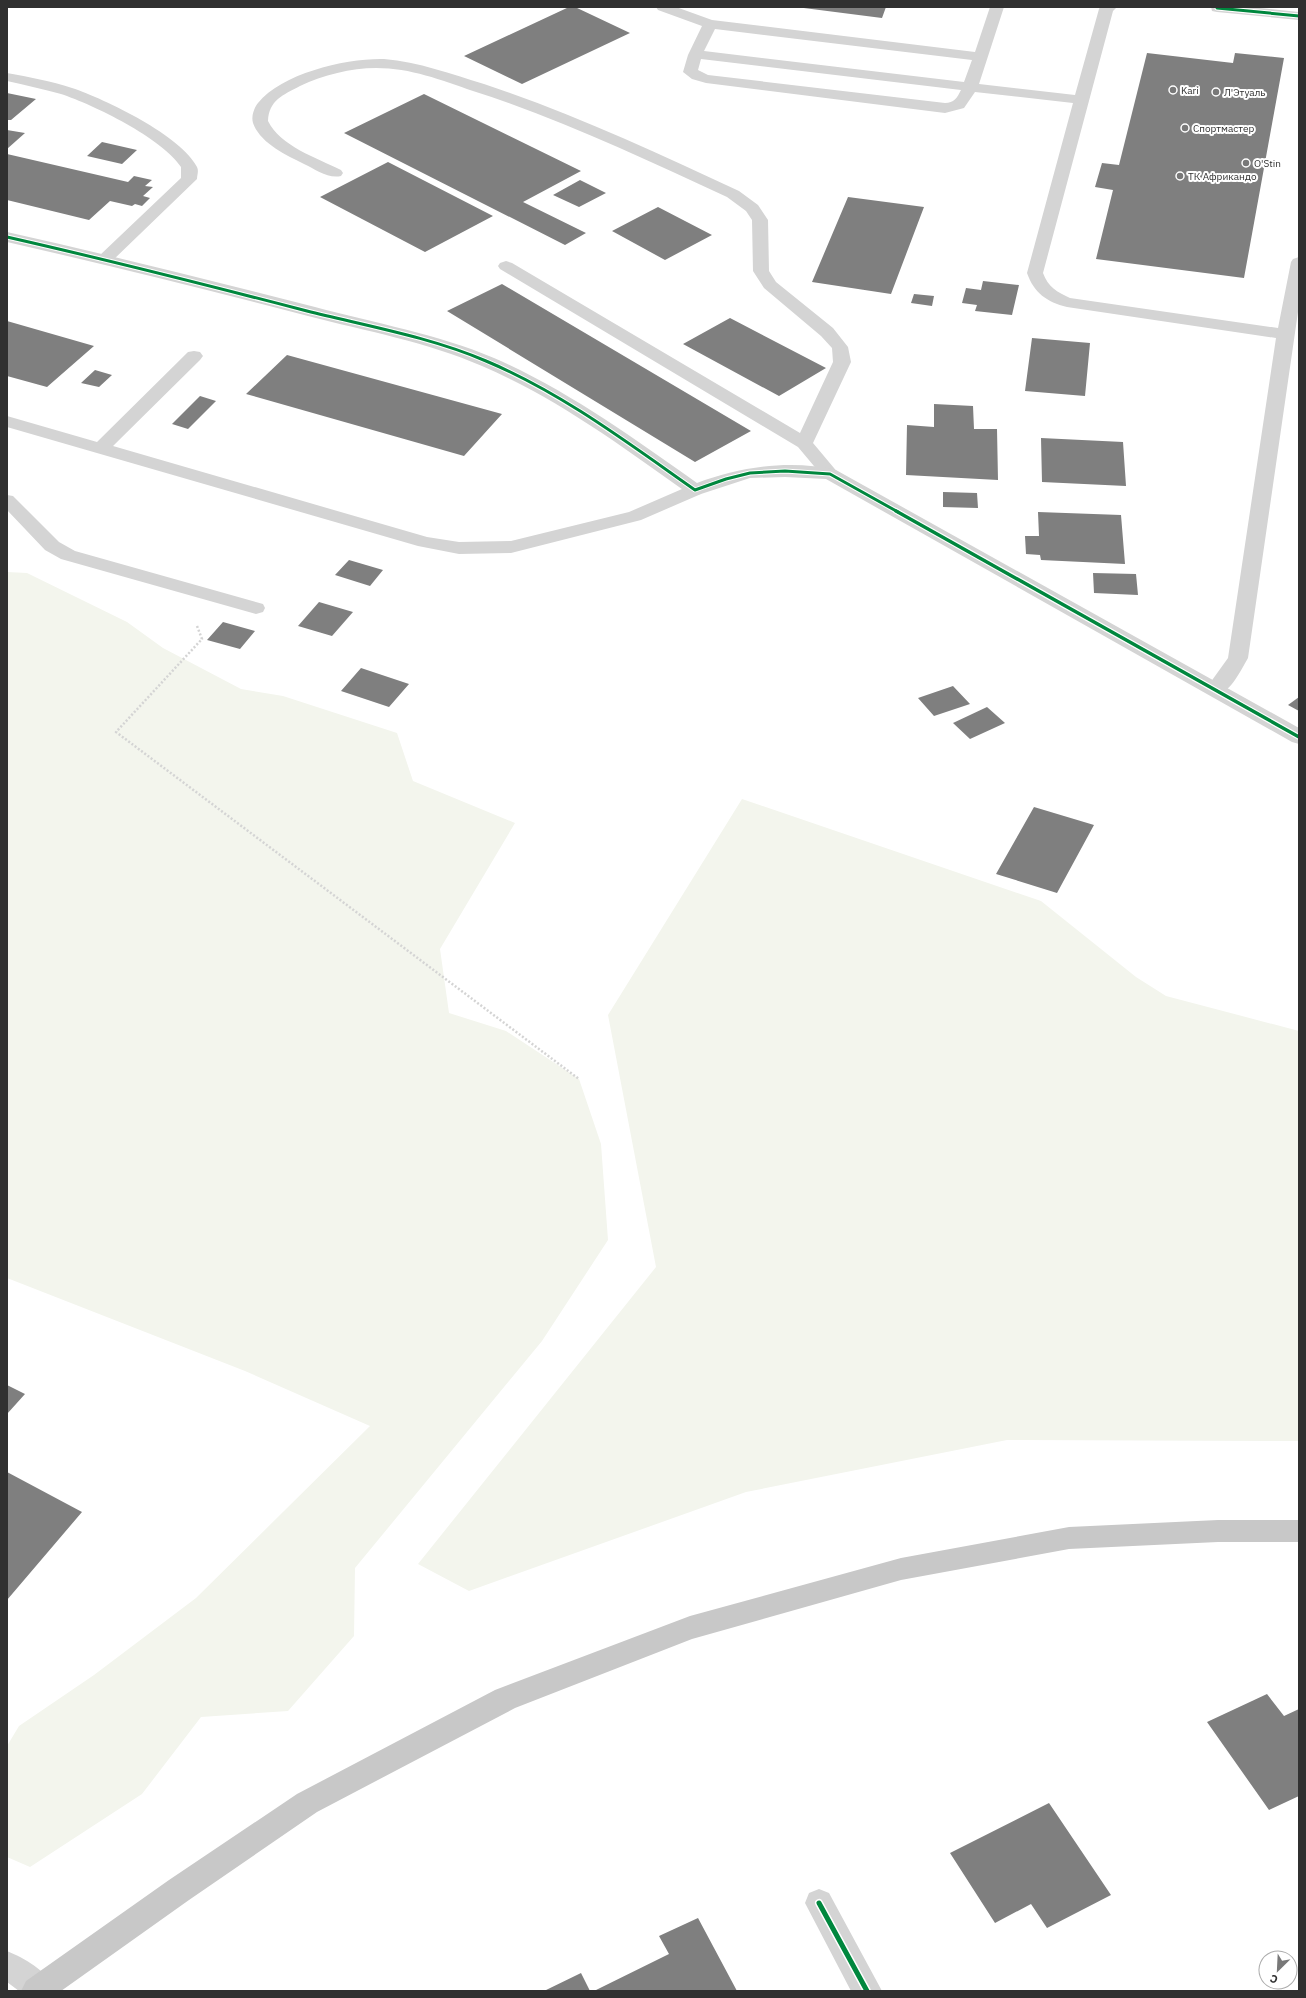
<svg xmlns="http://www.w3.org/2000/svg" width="1306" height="1998" viewBox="0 0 1306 1998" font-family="'IBM Plex Sans',sans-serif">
<rect width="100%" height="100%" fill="#fff"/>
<path fill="#f3f5ed" d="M 7,572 L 27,573 L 127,622 L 163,648 L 241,689 L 283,696 L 397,733 L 413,781 L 515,823 L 440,949 L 449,1013 L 506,1031 L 579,1079 L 601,1144 L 608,1240 L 542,1341 L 355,1568 L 354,1636 L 288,1711 L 201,1717 L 142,1794 L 30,1867 L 7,1857 L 7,1746 L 19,1726 L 94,1675 L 196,1598 L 370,1426 L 245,1371 L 7,1278 Z
M 742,799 L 1041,901 L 1136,977 L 1166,996 L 1299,1031 L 1299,1441 L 1007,1440 L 746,1492 L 469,1591 L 418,1564 L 656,1267 L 608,1015 Z"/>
<path fill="#7f7f7f" d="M 569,7 L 575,7 L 630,33 L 522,84 L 464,56 Z
M 796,7 L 886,7 L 882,18 Z
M 1147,53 L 1233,63 L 1235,53 L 1284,58 L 1244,278 L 1096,259 L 1113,190 L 1095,187 L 1102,163 L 1119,165 Z
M 7,93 L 36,99 L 11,120 L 7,120 Z
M 424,94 L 581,171 L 523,202 L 586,233 L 565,245 L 344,133 Z
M 7,130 L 25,133 L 7,149 Z
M 102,142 L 137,150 L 122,164 L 87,156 Z
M 7,154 L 128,182 L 134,176 L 152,180 L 145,186 L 153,187 L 143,196 L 150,198 L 142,206 L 135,204 L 132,206 L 110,201 L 89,220 L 7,200 Z
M 388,162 L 493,216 L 425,252 L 320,197 Z
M 580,180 L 606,193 L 579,207 L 553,195 Z
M 848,197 L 924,207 L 891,294 L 812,282 Z
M 658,207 L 712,235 L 665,260 L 612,231 Z
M 983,281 L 1019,285 L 1012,315 L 975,311 L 977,305 L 962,303 L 966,288 L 981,290 Z
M 502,284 L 751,431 L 695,462 L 447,311 Z
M 914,294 L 934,296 L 932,306 L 911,303 Z
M 730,318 L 826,368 L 779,396 L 683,344 Z
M 7,321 L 94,346 L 47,387 L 7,376 Z
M 1032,338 L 1090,343 L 1085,396 L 1025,391 Z
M 287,355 L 502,414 L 464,456 L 246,394 Z
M 95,370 L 112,375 L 99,387 L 81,383 Z
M 200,396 L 216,401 L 188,429 L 172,424 Z
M 934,404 L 973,406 L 974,429 L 997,429 L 998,480 L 906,475 L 907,425 L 934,427 Z
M 1041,438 L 1123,442 L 1126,486 L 1042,482 Z
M 943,492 L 977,493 L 978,508 L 943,507 Z
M 1038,512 L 1121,515 L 1125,564 L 1041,560 L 1040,555 L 1026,554 L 1025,536 L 1039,536 Z
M 349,560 L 383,570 L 370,586 L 335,575 Z
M 1093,573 L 1136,574 L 1138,595 L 1094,593 Z
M 319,602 L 353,612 L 332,636 L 298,626 Z
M 223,622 L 255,631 L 240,649 L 207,640 Z
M 361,668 L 409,684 L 389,707 L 341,691 Z
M 953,686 L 970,704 L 934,716 L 918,698 Z
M 1299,697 L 1299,711 L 1288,705 Z
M 987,707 L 1005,723 L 970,739 L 953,723 Z
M 1034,807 L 1094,825 L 1057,893 L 996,874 Z
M 7,1385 L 25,1394 L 7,1414 Z
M 7,1472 L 82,1512 L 7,1600 Z
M 1267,1694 L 1284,1716 L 1299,1709 L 1299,1796 L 1269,1810 L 1207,1722 Z
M 1049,1803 L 1111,1895 L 1047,1928 L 1031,1904 L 995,1923 L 950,1853 Z
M 698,1918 L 737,1991 L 594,1991 L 669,1954 L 659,1936 Z
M 581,1973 L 590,1991 L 544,1991 Z"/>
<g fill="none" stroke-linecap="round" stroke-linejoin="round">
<path stroke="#d4d4d4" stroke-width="2.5" stroke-dasharray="2 2" stroke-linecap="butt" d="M 197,626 L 202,639 L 116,732 L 579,1079"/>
<path fill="#d4d4d4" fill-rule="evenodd" d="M 656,7 L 676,7 L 712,20 L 975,52 L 990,7 L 1004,7 L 979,84 L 1075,95 L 1099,9 L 1100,7 L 1117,7 L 1113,11 L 1043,273 C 1048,287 1057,292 1070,298 L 1278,328 L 1291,262 L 1293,259 L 1299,257 L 1299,305 L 1248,658 C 1239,673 1228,700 1208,694 L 1205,690 L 1228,658 L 1276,338 L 1067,307 C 1047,302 1034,293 1027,273 L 1073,103 L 975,92 L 964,108 L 945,113 L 706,83 L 692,79 L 683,72 L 688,55 L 702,26 L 658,10 ZM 715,29 L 972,60 L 964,82 L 704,51 ZM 701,59 L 961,90 C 957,98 954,103 945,103 L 708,75 L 698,70 Z
M 384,59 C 419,62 451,74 484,84 C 572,113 655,152 739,191 L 758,205 L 768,220 L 769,271 L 776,282 L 833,328 L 848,347 L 851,362 L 813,443 L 839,474 L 836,478 L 830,479 L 824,478 L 798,447 L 500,269 L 498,266 L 500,263 L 506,261 L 512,263 L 800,433 L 833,362 L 832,348 L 821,336 L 764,288 L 753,271 L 752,220 L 746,211 L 727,197 C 644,159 561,119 473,91 C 441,80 411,68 376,68 C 351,68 323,75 300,86 C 283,95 269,100 268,121 C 280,146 317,158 341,170 L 343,173 L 341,176 C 328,179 315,169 304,164 C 286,155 260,143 253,123 C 251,116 254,108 258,103 C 282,73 347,58 384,59 Z
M 7,73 C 29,77 51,81 72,88 C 105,99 182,136 197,167 C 199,171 197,175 197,179 L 111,262 L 105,264 L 99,262 L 97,259 L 99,256 L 181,178 L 181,167 C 162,138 94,105 61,94 C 43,89 25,85 7,81 Z
M 194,351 L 200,352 L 203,356 L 200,360 L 113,446 L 427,537 L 459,542 L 511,541 L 629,512 L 689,486 L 695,485 L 701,486 L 704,490 L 701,494 L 641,520 L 511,553 L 459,554 L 418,546 L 7,427 L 7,416 L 97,442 L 188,352 Z
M 7,495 L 13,496 L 59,542 L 75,551 L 263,604 L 265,608 L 263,612 L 256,614 L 61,559 L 45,550 L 7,510 Z
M 7,1951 C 24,1958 47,1971 55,1988 L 54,1991 L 19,1991 L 7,1982 Z"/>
<path fill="#d4d4d4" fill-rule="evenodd" d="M 1211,7 L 1251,7 L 1299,12 L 1299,20 L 1217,12 L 1212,11 Z
M 7,232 C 110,255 212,281 315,307 C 374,323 438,334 494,358 C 567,390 632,437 697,483 C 740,467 790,459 836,470 L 1299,728 L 1299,744 L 1292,742 L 826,479 L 785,477 L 750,478 L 701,494 L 695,495 L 689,494 C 623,447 557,398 482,366 C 427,342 366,331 308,316 C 208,290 108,265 7,242 Z
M 819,1889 L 829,1893 L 882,1991 L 851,1991 L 805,1903 L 809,1893 Z"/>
<path fill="#c8c8c8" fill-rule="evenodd" d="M 1218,1520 L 1299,1520 L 1299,1542 L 1218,1542 L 1069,1549 L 901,1580 L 692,1639 L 515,1708 L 317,1812 L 189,1900 L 61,1991 L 21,1991 L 26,1981 L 169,1880 L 297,1794 L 495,1690 L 690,1616 L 901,1558 L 1069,1527 Z"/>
<defs>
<path id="cycleway-far2" d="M 1217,8 L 1299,16
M 7,237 C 108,260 207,285 307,311 C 367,326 430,337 486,361 C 562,393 628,443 695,490 L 726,479 L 750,473 L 785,471 L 830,474 L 898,512"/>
<path id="cycleway-far1" d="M 896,511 L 1299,737"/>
<path id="cycleway" d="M 819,1903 L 867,1991"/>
</defs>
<use href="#cycleway-far2" stroke="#fff" stroke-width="5"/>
<use href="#cycleway-far1" stroke="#fff" stroke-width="6"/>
<use href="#cycleway" stroke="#fff" stroke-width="8"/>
<use href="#cycleway-far2" stroke="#00873e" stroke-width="3"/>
<use href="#cycleway-far1" stroke="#00873e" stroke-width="3.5"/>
<use href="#cycleway" stroke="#00873e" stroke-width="5"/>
</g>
<g fill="#787878" stroke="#fff" stroke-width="1.5">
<circle cx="1173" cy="90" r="4"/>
<circle cx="1216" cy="92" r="4"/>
<circle cx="1185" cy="128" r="4"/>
<circle cx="1246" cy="163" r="4"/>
<circle cx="1180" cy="176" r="4"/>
</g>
<g text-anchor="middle" stroke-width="4" stroke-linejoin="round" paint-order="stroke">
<g font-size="10" fill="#303030" stroke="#fff" text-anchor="start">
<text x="1181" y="94">Kari</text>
<text x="1224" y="96">Л'Этуаль</text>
<text x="1193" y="132">Спортмастер</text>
<text x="1254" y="167">O'Stin</text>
<text x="1188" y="180">ТК Африкандо</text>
</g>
</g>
<rect width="1306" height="1998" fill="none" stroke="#303030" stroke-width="16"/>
<g transform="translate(1278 1970) rotate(204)"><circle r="19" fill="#ffffff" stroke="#acacac"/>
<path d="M0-3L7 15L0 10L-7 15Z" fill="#787878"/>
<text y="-6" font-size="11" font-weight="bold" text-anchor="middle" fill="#303030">С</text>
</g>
</svg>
